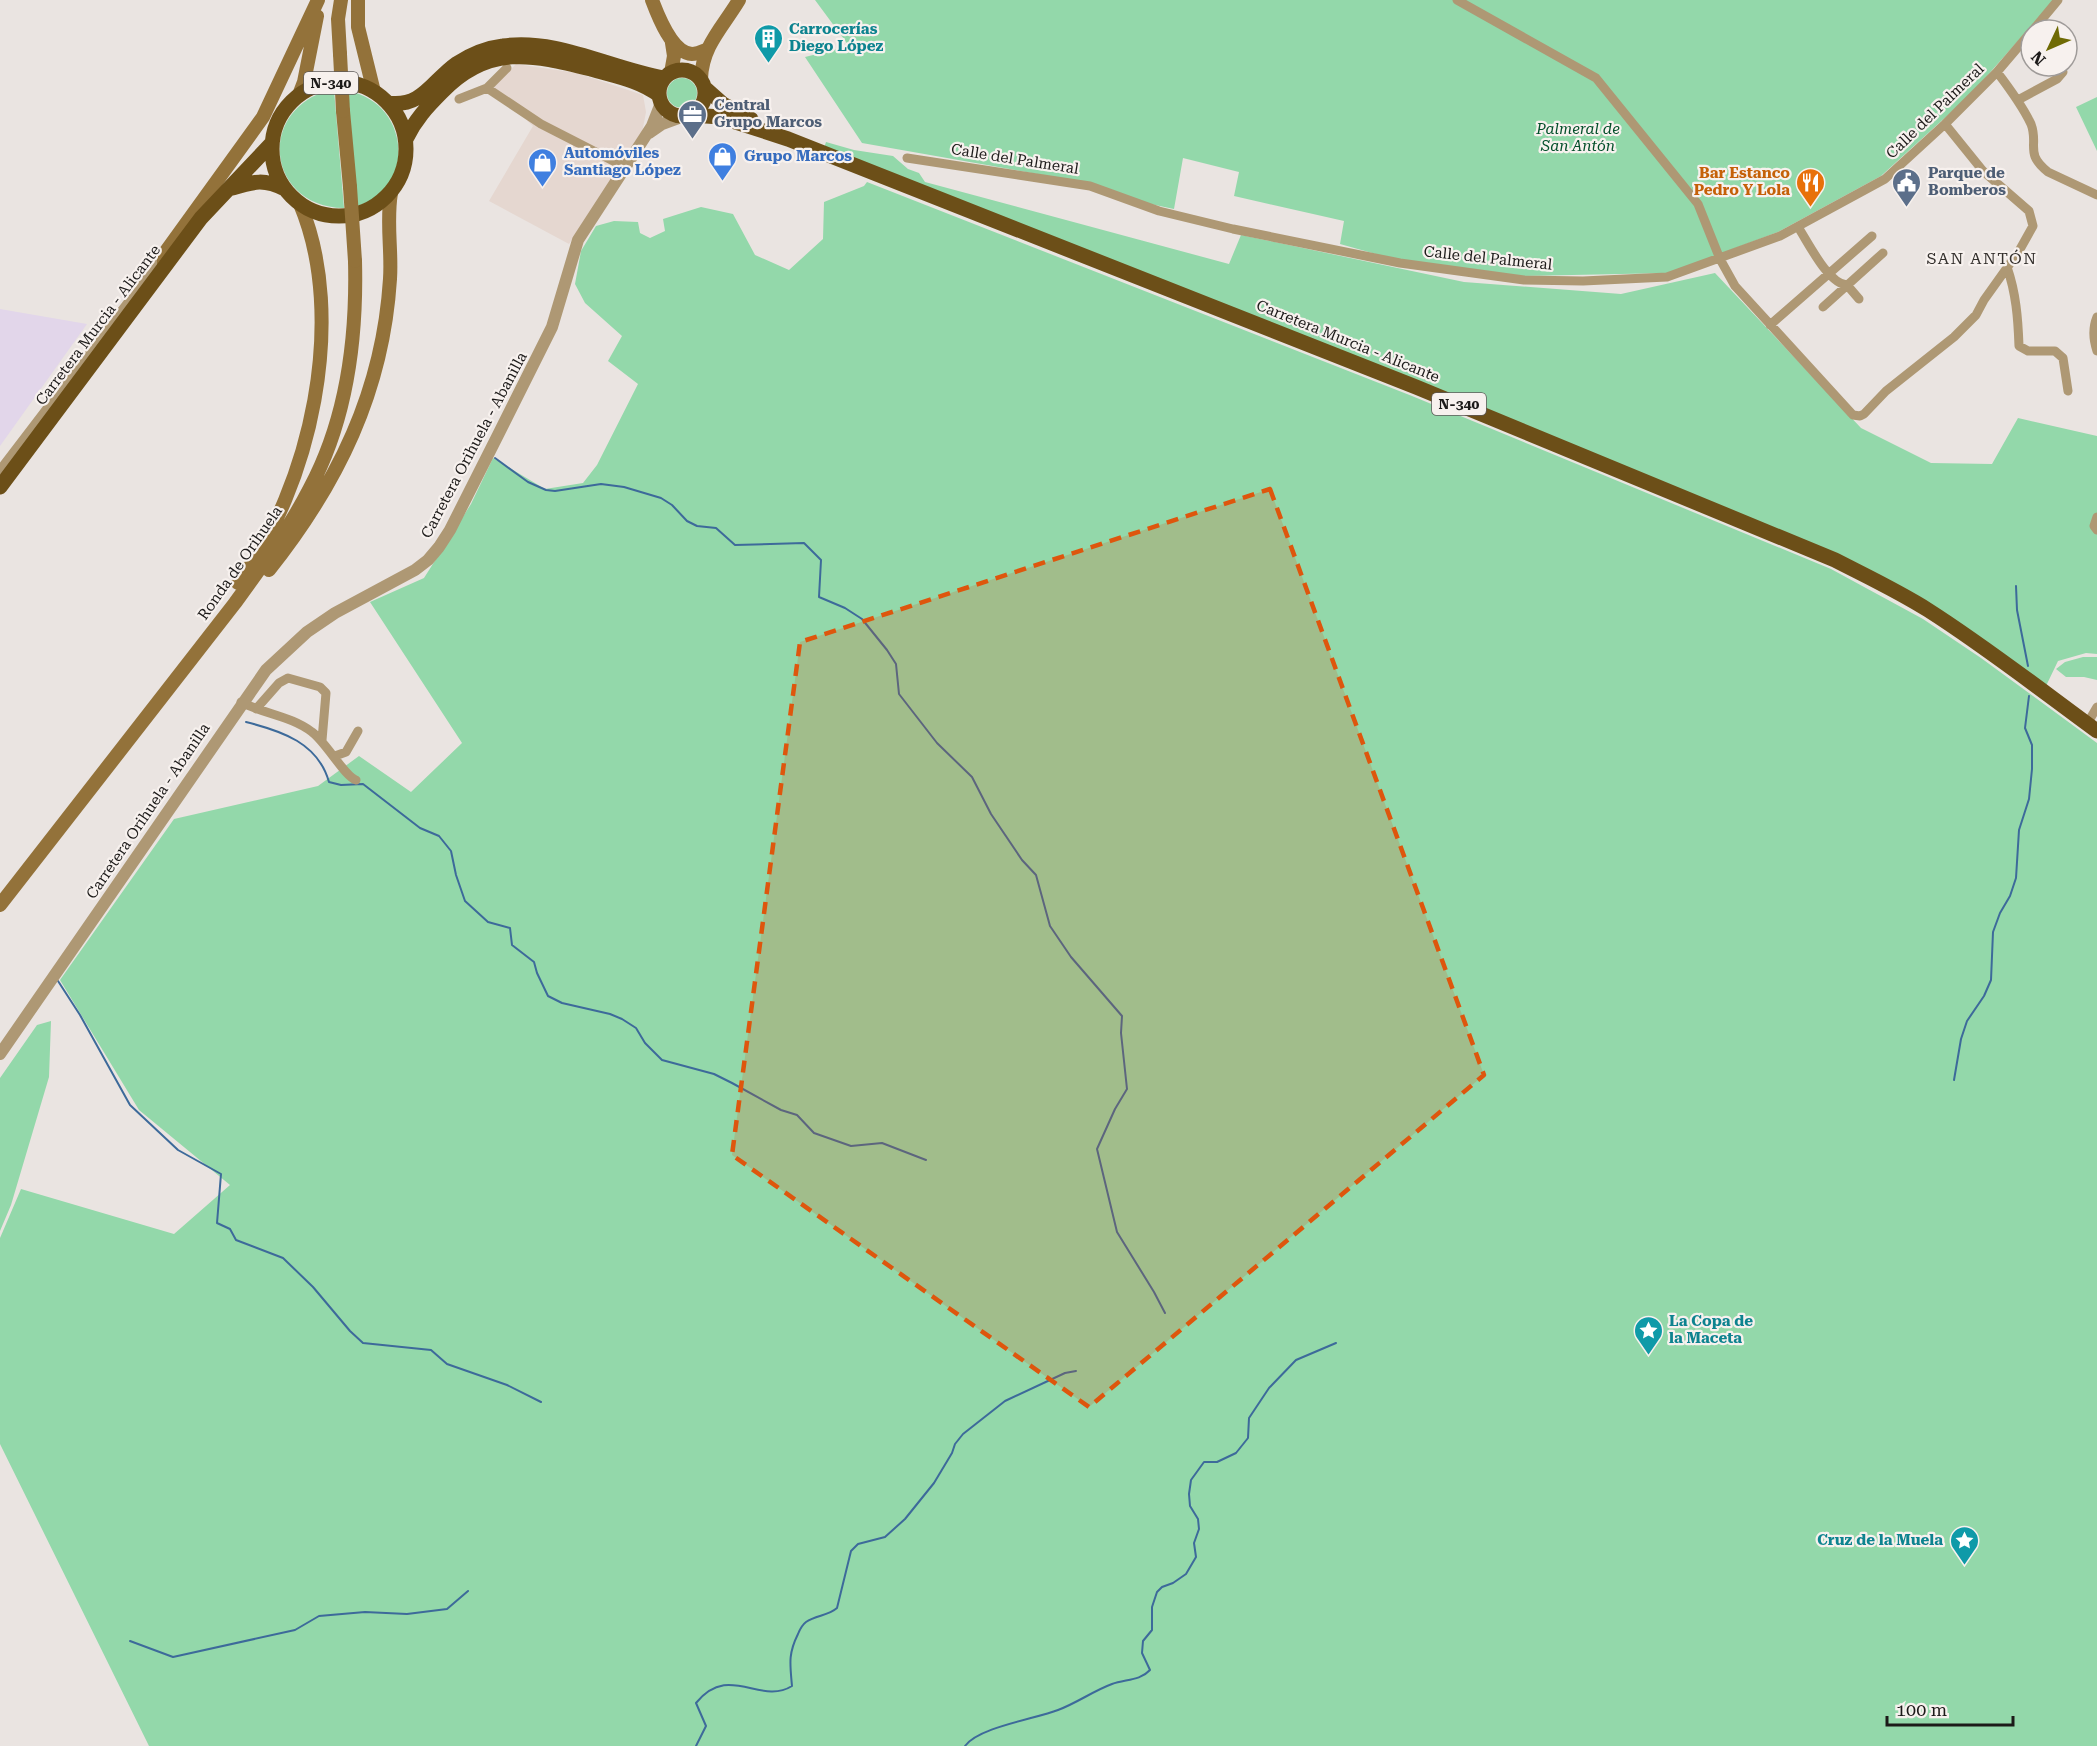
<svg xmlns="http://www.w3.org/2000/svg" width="2097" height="1746" viewBox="0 0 2097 1746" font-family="'Roboto Serif',serif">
<rect width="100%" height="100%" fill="#eae4e1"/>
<path fill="#e5d7d0" d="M 516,64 L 577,73 L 643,95 L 646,112 L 642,133 L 569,244 L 489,201 L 533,126 L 492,89 Z"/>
<path fill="#e2d6ea" d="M 0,309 L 87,324 L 0,446 Z"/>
<path fill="#93d8aa" d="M 815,0 L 2054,0 L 1971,94 L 1881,176 L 1778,232 L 1669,273 L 1523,276 L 1390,258 L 1340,244 L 1344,221 L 1234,196 L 1239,172 L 1183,158 L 1174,209 L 1141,202 L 1094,184 L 862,143 L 805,57 L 849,46 Z
M667 93a15 15 0 1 1 30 0a15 15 0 1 1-30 0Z
M 329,90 L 334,90 L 344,208 C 268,207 255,112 329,90 Z
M 348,91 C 409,102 418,188 357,206 Z
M 2097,97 L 2097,151 L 2076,107 Z
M 826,142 L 854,150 L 893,156 L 908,169 L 919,173 L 925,182 L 1229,264 L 1241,235 L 1464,282 L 1621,294 L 1715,273 L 1861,428 L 1931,463 L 1992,464 L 2018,418 L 2097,436 L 2097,654 L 2086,653 L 2058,661 L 2046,686 L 1933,606 L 824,148 Z
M 867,182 L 1412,396 L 1831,569 L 1923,619 L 1981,658 L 2097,743 L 2097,1746 L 149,1746 L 0,1444 L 0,1238 L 21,1189 L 174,1234 L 230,1185 L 139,1110 L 60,980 L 174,819 L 318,786 L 359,756 L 411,792 L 462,743 L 370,602 L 424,578 L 471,504 L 493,458 L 545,489 L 583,483 L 597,465 L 638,384 L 608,361 L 622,336 L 585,303 L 575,284 L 581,251 L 596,226 L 614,221 L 638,222 L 640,233 L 650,238 L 665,231 L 663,219 L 701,207 L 733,214 L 755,255 L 789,270 L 823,239 L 824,202 L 864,186 Z
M 2083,657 L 2097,657 L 2097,680 L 2084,677 L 2066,677 L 2056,669 L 2065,662 Z
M 51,1021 L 49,1077 L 11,1205 L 0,1231 L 0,1078 L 37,1025 Z"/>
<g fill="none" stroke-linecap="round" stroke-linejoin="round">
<path stroke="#3d6a9a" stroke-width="2" d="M 495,458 L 528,482 L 546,490 L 555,491 L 601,484 L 624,487 L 661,498 L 672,505 L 687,521 L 697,526 L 716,528 L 735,545 L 804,543 L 821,560 L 819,597 L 845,608 L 862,619 L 887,650 L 896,664 L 899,694 L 937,743 L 972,777 L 991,814 L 1022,860 L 1036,875 L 1050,926 L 1071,957 L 1122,1016 L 1121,1033 L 1127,1089 L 1115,1109 L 1097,1149 L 1117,1232 L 1154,1292 L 1165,1313
M 2016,586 L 2017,610 L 2028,666
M 246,722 C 282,731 318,743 329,782 L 341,785 L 363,784 L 420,828 L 439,836 L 451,851 L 456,875 L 465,901 L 488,922 L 510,928 L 512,945 L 534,962 L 537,973 L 548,996 L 562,1003 L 610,1014 L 622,1019 L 636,1028 L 645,1043 L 662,1060 L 714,1074 L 732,1083 L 781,1110 L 797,1115 L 814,1133 L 851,1146 L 882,1143 L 926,1160
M 58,981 L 80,1015 L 130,1105 L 178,1150 L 221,1174 L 217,1223 L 230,1229 L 236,1240 L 283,1258 L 313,1287 L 350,1331 L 363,1343 L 431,1350 L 447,1364 L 507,1385 L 541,1402
M 1954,1080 L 1961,1039 L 1967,1021 L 1984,996 L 1991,980 L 1993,932 L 2000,913 L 2010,896 L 2016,878 L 2019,830 L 2029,799 L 2032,769 L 2032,745 L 2025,728 L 2029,696
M 130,1641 L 173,1657 L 295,1630 L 319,1616 L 365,1612 L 407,1614 L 447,1609 L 468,1591
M 696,1746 L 706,1726 L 696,1703 C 729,1662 760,1706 792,1686 C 790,1664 788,1654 798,1634 C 800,1629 802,1625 806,1622 C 816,1615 828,1616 837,1608 L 851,1551 L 858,1544 L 885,1537 L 905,1519 L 934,1483 L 952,1453 L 955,1444 L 963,1434 L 1005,1401 L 1065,1373 L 1076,1371
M 965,1746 C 979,1727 1035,1719 1058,1710 C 1077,1703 1093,1691 1112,1684 C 1125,1679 1140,1681 1150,1670 L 1142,1653 L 1143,1641 L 1152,1630 L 1152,1607 L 1157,1592 L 1162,1587 L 1173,1583 L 1186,1574 L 1196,1557 L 1194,1543 L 1199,1529 L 1198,1519 L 1190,1506 L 1189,1494 L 1191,1480 L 1204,1462 L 1217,1462 L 1236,1453 L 1248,1438 L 1249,1418 L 1269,1388 L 1296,1360 L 1336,1343"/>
<path stroke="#ae9874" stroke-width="9" d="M 1457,0 L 1596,78 L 1698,204 L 1720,259 L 1735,286 L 1853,415 L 1860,416 L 1864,414 L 1886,391 L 1954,337 L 1976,315 L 1984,300 L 2019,251 L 2033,226 L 2029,211 L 1983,171 L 1945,124
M 2033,30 L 2058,0
M 1997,72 C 2010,89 2022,105 2031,124 C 2039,145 2024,153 2048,172 L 2097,195
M 487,88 L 541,124 L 625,167
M 459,99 L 487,88 L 507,68
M 2018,100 L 2057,79 L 2063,72
M 907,158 L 1090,186 L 1159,211 L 1233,229 L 1400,263 L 1524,280 L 1583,281 L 1667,277 L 1780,236 L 1885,179 L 1945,124 L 1997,72 L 2031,32
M 1798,227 C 1808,242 1828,284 1847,285 L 1859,299
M 2007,267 C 2016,293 2018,318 2019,346 L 2028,351 L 2055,351 L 2063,358 L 2068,391
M 130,300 L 164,254
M 1823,307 L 1883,253
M 2097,317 C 2092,329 2093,339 2097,351
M 1770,325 L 1872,236
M 0,470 L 129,301 L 139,297
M 2097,517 L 2094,526 L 2097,530
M 241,702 C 264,714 291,716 312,732 C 326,742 345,777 356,780
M 256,709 L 279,683 L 288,678 L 320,687 L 326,693 L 322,740
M 2087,724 L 2097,707
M 335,756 L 346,752 L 358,731"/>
<path stroke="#ae9874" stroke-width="12" d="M 649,133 L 662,124 L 681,117
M 0,1054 L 266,670 L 307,632 L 335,613 L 415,570 L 428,560 L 439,547 L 450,530 L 498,435 L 552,327 L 578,240 L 652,126 L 661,103"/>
<path stroke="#93723a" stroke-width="14" d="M 358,0 L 358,27 L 374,92
M 652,0 C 658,16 672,53 692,54 C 696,54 701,52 706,50
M 340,54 L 338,19 L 341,0
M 671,73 L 674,56 L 672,43
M 701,79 C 702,46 723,27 739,0
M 299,95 L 304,82 L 317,16
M 343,111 L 350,187
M 164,266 L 164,254 L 263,117 L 318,0
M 269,570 C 338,483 383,391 390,279 C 392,250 386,222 391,193
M 238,583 C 311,488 348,317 300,204
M 0,905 L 235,603 C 262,566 289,529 310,488 C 347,419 357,338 355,261"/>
<path stroke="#6c4f18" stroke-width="15" d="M659 93a23 23 0 1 1 46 0a23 23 0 1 1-46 0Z
M272 149a67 67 0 1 1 134 0a67 67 0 1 1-134 0Z
M 705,88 L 723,104 L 751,119
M 388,103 C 422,108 432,81 456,64 C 470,55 486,48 503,46 C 557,38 611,69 664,78
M 692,115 L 720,117 L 788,139 L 1416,387 L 1835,560 C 1866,576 1898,591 1928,610 C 1986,647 2041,690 2097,731
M 406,139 C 415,120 427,107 442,92 C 488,44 532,54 591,69 C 615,76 639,80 659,95
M 233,188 C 254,181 265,179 285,189
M 0,487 L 201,218 L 272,143"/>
<path stroke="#93723a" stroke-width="14" d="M 340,54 L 343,111
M 350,187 L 355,261"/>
</g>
<path fill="#de560d" fill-opacity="0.2" stroke="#de560d" stroke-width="4.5" stroke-dasharray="12 8" stroke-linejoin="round" d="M 1270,489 L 1484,1075 L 1089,1407 L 732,1155 L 800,642 Z"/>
<defs>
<symbol id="building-pin" viewBox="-11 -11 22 30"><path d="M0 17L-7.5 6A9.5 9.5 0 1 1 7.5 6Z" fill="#0f9aa8" stroke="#f7f1ee"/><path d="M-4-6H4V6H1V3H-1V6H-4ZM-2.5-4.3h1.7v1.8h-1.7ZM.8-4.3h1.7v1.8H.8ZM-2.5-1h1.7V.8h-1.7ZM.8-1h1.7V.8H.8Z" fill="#fff"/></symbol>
<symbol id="office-pin" viewBox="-11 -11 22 30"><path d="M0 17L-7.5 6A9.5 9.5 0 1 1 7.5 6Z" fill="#5c6f8a" stroke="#f7f1ee"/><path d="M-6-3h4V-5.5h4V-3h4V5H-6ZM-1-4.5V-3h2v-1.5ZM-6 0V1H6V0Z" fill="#fff"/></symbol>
<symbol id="shop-pin" viewBox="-11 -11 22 30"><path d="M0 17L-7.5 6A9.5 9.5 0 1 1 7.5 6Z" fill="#3f7fe0" stroke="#f7f1ee"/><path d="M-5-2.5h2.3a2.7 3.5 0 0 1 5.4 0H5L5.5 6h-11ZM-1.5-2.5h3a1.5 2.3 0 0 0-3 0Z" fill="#fff"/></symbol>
<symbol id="restaurant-pin" viewBox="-11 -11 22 30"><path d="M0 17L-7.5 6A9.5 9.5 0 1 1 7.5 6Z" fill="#e8710a" stroke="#f7f1ee"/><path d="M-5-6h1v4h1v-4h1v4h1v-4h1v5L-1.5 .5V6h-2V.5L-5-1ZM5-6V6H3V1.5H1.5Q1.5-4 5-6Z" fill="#fff"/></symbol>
<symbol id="civic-pin" viewBox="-11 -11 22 30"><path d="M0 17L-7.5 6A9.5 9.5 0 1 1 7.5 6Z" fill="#5c6f8a" stroke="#f7f1ee"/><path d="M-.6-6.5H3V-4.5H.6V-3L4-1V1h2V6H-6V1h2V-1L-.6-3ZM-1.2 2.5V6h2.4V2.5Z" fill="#fff"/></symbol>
<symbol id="sight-pin" viewBox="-11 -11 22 30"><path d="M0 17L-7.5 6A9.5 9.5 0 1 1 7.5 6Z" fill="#0f9aa8" stroke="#f7f1ee"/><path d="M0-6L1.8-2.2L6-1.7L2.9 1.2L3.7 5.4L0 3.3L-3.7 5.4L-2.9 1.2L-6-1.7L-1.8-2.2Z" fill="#fff"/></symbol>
</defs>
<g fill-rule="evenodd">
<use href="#building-pin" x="752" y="22" width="33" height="45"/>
<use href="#office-pin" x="676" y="98" width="33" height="45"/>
<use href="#shop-pin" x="706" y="140" width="33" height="45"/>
<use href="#shop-pin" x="526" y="146" width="33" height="45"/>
<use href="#restaurant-pin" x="1794" y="166" width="33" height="45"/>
<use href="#civic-pin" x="1890" y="166" width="33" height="45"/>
<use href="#sight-pin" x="1632" y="1314" width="33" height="45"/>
<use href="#sight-pin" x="1948" y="1524" width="33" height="45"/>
</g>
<g text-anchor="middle" stroke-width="4.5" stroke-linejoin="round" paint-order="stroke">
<g fill="#f7f1ee" stroke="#5e5a59" stroke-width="1.5">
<rect x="304" y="72" width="54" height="22" rx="4.5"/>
<rect x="1432" y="393" width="54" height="22" rx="4.5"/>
</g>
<g font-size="14" font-weight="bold" fill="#1c1a19">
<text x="331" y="88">N-340</text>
<text x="1459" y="409">N-340</text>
</g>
<g font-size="15" font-weight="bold" fill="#0d838f" stroke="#f7f1ee" text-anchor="start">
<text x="789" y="34">Carrocerías<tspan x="789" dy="17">Diego López</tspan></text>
<text x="1669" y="1326">La Copa de<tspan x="1669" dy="17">la Maceta</tspan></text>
<text x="1943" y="1545" text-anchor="end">Cruz de la Muela</text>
</g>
<g font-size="15" font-weight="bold" fill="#4e5e75" stroke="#f7f1ee" text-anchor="start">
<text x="714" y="110">Central<tspan x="714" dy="17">Grupo Marcos</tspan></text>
<text x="1928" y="178">Parque de<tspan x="1928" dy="17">Bomberos</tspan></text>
</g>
<g font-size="15" fill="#1c1a19" stroke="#f7f1ee">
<text transform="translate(1935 111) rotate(-44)" y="5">Calle del Palmeral</text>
<text transform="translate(1015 159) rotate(9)" y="5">Calle del Palmeral</text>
<text transform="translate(1488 258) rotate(6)" y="5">Calle del Palmeral</text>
<text transform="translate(98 325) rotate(-53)" y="5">Carretera Murcia - Alicante</text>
<text transform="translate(1348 341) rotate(22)" y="5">Carretera Murcia - Alicante</text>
<text transform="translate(474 445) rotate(-62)" y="5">Carretera Orihuela - Abanilla</text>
<text transform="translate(240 563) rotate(-55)" y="5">Ronda de Orihuela</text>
<text transform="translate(148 811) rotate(-56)" y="5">Carretera Orihuela - Abanilla</text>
</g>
<g font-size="15" font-style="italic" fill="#024f2a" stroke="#f7f1ee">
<text x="1578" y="134">Palmeral de<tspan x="1578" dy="17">San Antón</tspan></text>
</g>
<g font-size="15" font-weight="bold" fill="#366cbe" stroke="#f7f1ee" text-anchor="start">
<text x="564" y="158">Automóviles<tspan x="564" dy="17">Santiago López</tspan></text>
<text x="744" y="161">Grupo Marcos</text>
</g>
<g font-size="15" font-weight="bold" fill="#c56008" stroke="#f7f1ee" text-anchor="end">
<text x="1790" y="178">Bar Estanco<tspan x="1790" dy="17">Pedro Y Lola</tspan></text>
</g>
<g font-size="16" letter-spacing="1.5" fill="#34302d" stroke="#f7f1ee">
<text x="1982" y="264">SAN ANTÓN</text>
</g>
</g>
<g transform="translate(2049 48) rotate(226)"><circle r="28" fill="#f7f1ee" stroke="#9f9b99" stroke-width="1.5"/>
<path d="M0-4.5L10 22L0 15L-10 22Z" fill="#6f6a04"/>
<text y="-9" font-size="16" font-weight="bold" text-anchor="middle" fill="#1c1a19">N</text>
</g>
<path d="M1887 1716v9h126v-9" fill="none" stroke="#1c1a19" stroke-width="3"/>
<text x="1896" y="1716" font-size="18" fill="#1c1a19" stroke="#f7f1ee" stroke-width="4.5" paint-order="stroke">100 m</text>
</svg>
